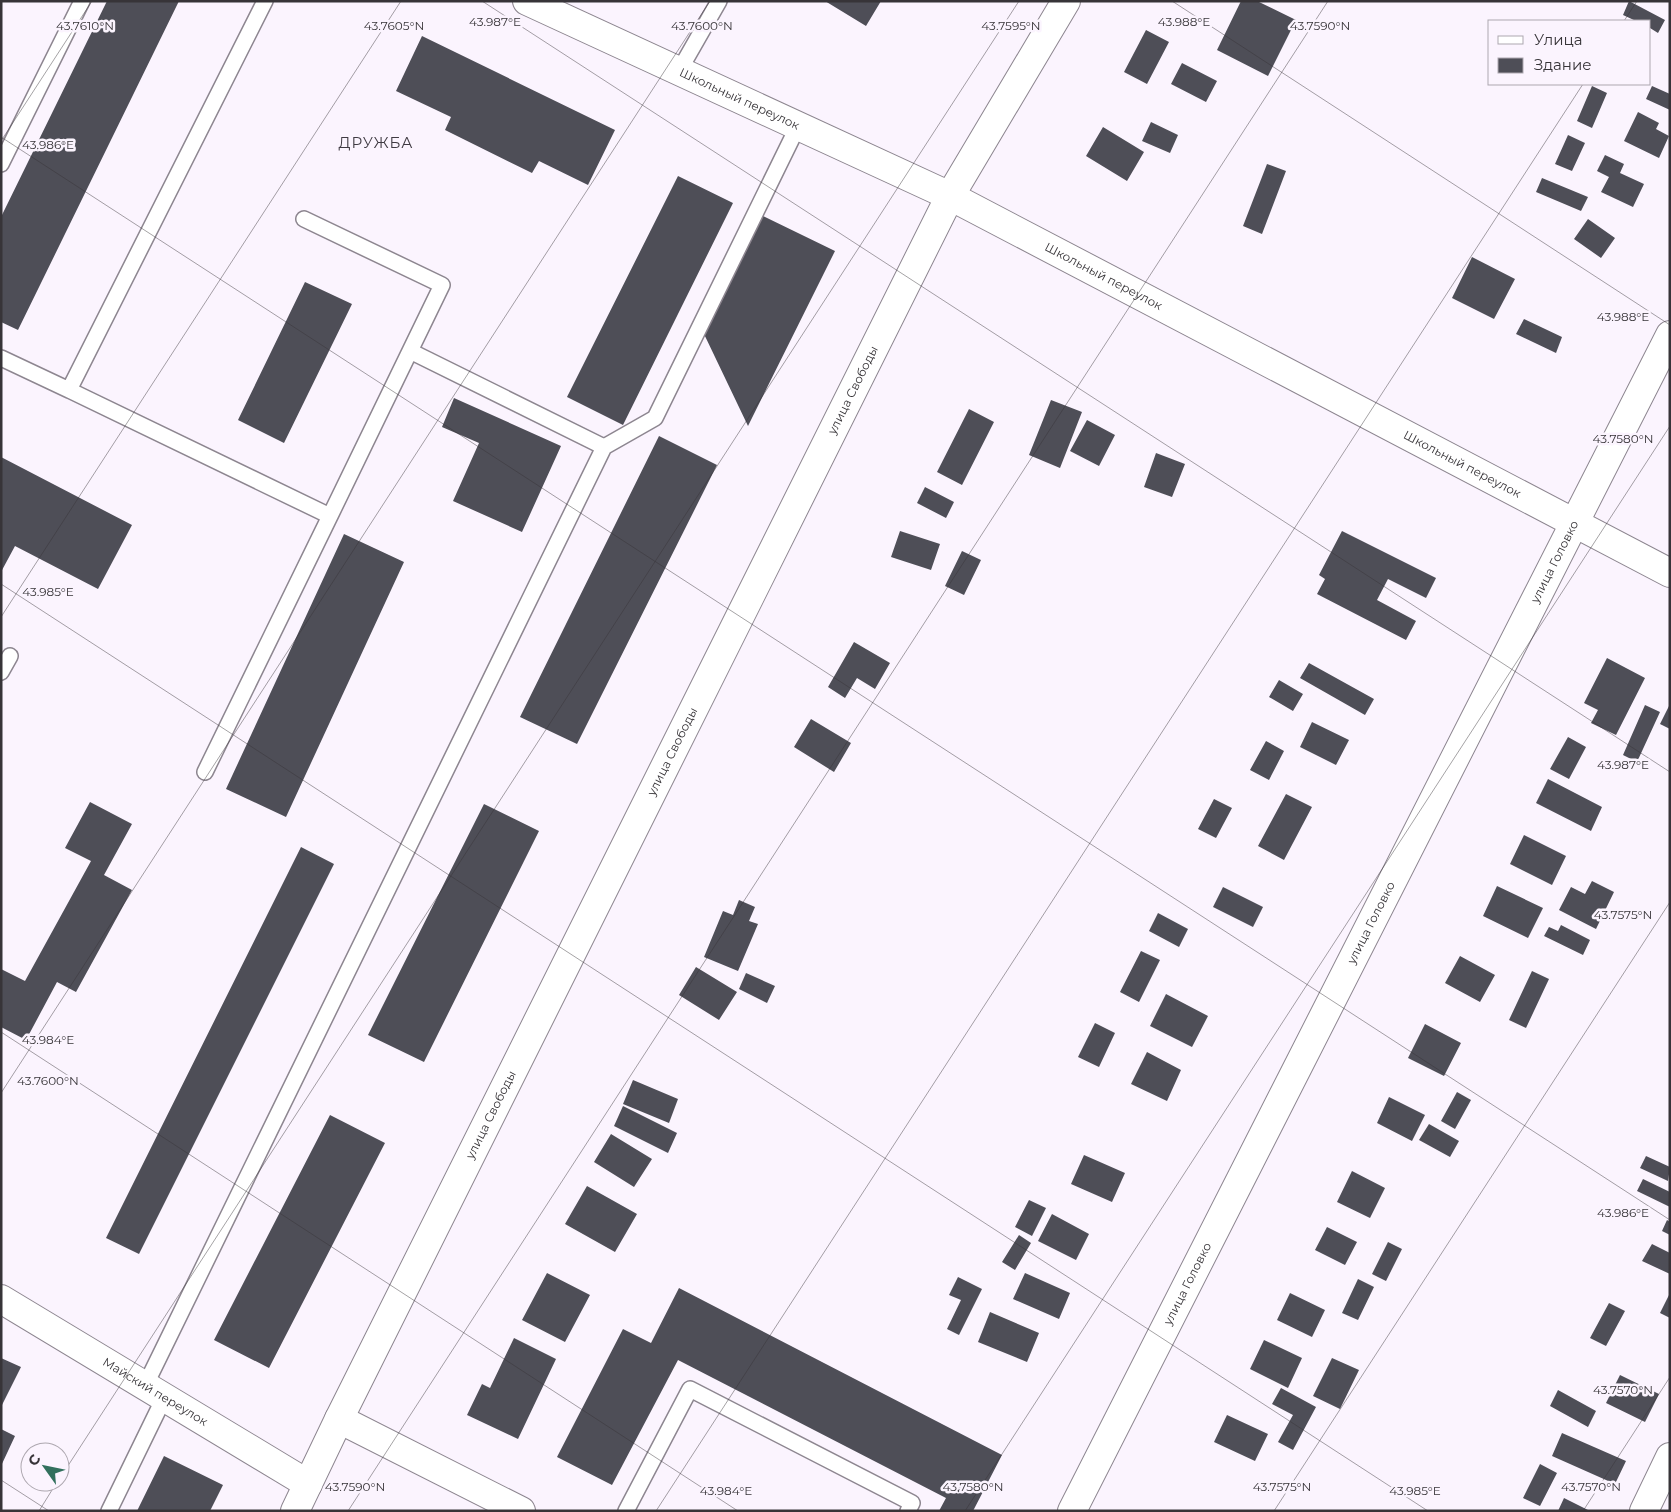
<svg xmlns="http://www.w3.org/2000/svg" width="1671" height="1512" viewBox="0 0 1671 1512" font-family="Montserrat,sans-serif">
<rect width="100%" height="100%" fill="#fbf4fe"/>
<path fill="#4e4e57" d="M 107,1 L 179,1 L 18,330 L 1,322 L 1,217 Z
M 825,1 L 881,1 L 866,26 Z
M 1241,1 L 1257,1 L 1296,20 L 1268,76 L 1217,50 Z
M 1629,1 L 1665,20 L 1658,33 L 1650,28 L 1650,21 L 1636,21 L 1623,15 Z
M 1146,30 L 1169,42 L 1147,84 L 1124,72 Z
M 422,36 L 615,130 L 588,185 L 539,161 L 532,173 L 445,130 L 451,117 L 396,91 Z
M 1182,63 L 1217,81 L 1206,102 L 1171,84 Z
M 1592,86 L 1607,93 L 1592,128 L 1577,121 Z
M 1652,86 L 1670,94 L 1670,110 L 1646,99 Z
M 1638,112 L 1659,123 L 1656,129 L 1669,136 L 1659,158 L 1624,141 Z
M 1151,122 L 1178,135 L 1170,153 L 1142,141 Z
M 1103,127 L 1144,152 L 1127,181 L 1086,156 Z
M 1568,135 L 1585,143 L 1572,171 L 1555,164 Z
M 1605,155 L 1624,164 L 1620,173 L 1644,184 L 1633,207 L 1601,192 L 1609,177 L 1597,171 Z
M 1267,164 L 1286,171 L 1262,234 L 1243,226 Z
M 678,176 L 733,203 L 623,425 L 567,397 Z
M 1542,178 L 1588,197 L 1581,211 L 1536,192 Z
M 763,216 L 835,251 L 748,426 L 704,334 Z
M 1588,219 L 1615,238 L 1601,258 L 1574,239 Z
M 1472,257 L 1515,279 L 1494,319 L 1452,298 Z
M 305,282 L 352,304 L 284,443 L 238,420 Z
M 1524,319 L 1562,337 L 1556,353 L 1516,334 Z
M 454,398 L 561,446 L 522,532 L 453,501 L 479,443 L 442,427 Z
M 1051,400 L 1082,412 L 1060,468 L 1029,455 Z
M 969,409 L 994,422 L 962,485 L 937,472 Z
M 1087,420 L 1115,435 L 1099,466 L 1070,451 Z
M 659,436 L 717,465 L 577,744 L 520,717 Z
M 1156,453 L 1185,464 L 1172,497 L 1144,487 Z
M 1,457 L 132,525 L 98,589 L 15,546 L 1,572 Z
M 925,487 L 954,502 L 946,518 L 917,503 Z
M 900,531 L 940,544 L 931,570 L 891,557 Z
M 1342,531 L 1436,578 L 1426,598 L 1388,579 L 1377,600 L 1416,621 L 1406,640 L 1317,594 L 1325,579 L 1319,575 Z
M 344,534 L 404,562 L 286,817 L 226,789 Z
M 962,551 L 981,560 L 964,595 L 945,586 Z
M 854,642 L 890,663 L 875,689 L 857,678 L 845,698 L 828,687 Z
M 1607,658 L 1645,678 L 1616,735 L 1591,723 L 1598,710 L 1584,703 Z
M 1309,663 L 1374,699 L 1365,715 L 1300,678 Z
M 1279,680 L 1303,694 L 1293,711 L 1269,697 Z
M 1670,704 L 1670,729 L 1660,724 Z
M 1645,705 L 1660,712 L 1637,762 L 1623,755 Z
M 811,719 L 851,743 L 834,772 L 794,747 Z
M 1312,722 L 1349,740 L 1336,765 L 1300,747 Z
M 1568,737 L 1586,747 L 1569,779 L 1550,769 Z
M 1266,741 L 1284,751 L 1269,780 L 1250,770 Z
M 1548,779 L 1602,807 L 1591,831 L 1536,803 Z
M 1286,794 L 1312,807 L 1284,860 L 1258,846 Z
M 1214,799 L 1232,808 L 1216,838 L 1198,829 Z
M 90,802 L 132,824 L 104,875 L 132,890 L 76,992 L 57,982 L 26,1040 L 1,1027 L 1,969 L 25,981 L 91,861 L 65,848 Z
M 484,804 L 539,831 L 424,1062 L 368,1035 Z
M 1524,835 L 1566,856 L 1552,885 L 1510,864 Z
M 301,847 L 334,864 L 139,1254 L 106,1238 Z
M 1592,881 L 1614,892 L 1596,929 L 1559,910 L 1571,887 L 1585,894 Z
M 1497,886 L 1543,908 L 1528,938 L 1483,916 Z
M 1223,887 L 1263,907 L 1253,927 L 1213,907 Z
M 739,900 L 755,907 L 749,921 L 758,924 L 738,971 L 704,957 L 723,911 L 733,915 Z
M 1158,913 L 1188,929 L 1179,947 L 1149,931 Z
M 1561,925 L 1590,940 L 1583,955 L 1544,936 L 1549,927 L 1558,931 Z
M 1141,951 L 1160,960 L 1139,1002 L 1120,992 Z
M 1460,956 L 1495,975 L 1480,1002 L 1445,983 Z
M 696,967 L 737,992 L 719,1020 L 679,995 Z
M 1532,971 L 1549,979 L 1526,1028 L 1509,1020 Z
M 746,973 L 775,986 L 767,1003 L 739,989 Z
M 1166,994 L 1208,1016 L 1192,1047 L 1150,1026 Z
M 1095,1023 L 1115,1033 L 1099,1067 L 1078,1057 Z
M 1425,1024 L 1461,1043 L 1444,1076 L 1408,1058 Z
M 1147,1052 L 1181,1070 L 1167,1101 L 1131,1084 Z
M 633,1080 L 678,1099 L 669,1123 L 623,1104 Z
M 1457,1092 L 1471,1100 L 1455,1129 L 1441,1121 Z
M 1389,1097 L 1425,1115 L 1412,1141 L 1377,1123 Z
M 623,1106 L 677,1133 L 668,1153 L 614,1126 Z
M 330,1115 L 385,1143 L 269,1368 L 214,1340 Z
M 1429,1124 L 1459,1141 L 1450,1157 L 1419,1140 Z
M 611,1134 L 652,1159 L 634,1187 L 594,1162 Z
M 1084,1155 L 1125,1173 L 1112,1202 L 1071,1184 Z
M 1646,1156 L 1670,1167 L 1668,1181 L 1640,1168 Z
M 1352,1171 L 1385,1188 L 1370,1218 L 1337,1202 Z
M 1643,1179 L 1670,1192 L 1670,1207 L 1637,1191 Z
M 587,1186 L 637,1214 L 615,1252 L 565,1224 Z
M 1029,1200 L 1046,1208 L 1032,1236 L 1015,1227 Z
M 1052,1214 L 1089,1234 L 1076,1260 L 1038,1241 Z
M 1667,1220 L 1670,1222 L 1670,1235 L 1662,1231 Z
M 1327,1227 L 1357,1242 L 1345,1265 L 1315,1250 Z
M 1019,1235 L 1031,1243 L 1015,1270 L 1002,1262 Z
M 1388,1242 L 1402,1249 L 1386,1281 L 1372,1274 Z
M 1652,1244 L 1670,1253 L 1670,1274 L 1642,1261 Z
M 547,1273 L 590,1295 L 565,1342 L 522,1320 Z
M 1025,1273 L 1070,1293 L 1059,1319 L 1013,1299 Z
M 958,1277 L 982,1289 L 959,1335 L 947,1329 L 961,1300 L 949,1295 Z
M 1358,1279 L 1374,1287 L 1358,1320 L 1342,1313 Z
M 679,1288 L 1002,1455 L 973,1511 L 939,1511 L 946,1498 L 678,1360 L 612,1485 L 557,1457 L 623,1329 L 651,1343 Z
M 1290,1293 L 1325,1310 L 1312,1337 L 1277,1320 Z
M 1670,1293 L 1670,1318 L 1660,1313 Z
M 1609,1303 L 1625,1311 L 1606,1346 L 1590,1338 Z
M 990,1312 L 1039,1333 L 1027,1362 L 978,1342 Z
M 514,1338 L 556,1359 L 518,1439 L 467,1415 L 482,1384 L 490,1388 Z
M 1264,1340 L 1302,1358 L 1288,1388 L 1250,1369 Z
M 1,1358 L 21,1367 L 1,1407 Z
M 1332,1358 L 1359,1370 L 1340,1409 L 1313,1396 Z
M 1620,1375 L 1659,1394 L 1645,1422 L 1606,1403 Z
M 1281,1388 L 1316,1407 L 1293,1450 L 1278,1442 L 1293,1415 L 1272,1404 Z
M 1558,1390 L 1596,1411 L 1588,1427 L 1550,1406 Z
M 1227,1415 L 1268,1434 L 1255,1461 L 1214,1442 Z
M 1,1429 L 15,1436 L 1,1466 Z
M 1562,1433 L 1626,1461 L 1615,1484 L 1552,1456 Z
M 164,1456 L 223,1485 L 210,1511 L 137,1511 Z
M 1540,1464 L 1557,1473 L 1540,1506 L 1523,1498 Z
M 1564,1498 L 1590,1511 L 1558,1511 Z"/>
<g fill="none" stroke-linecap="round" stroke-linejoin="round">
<defs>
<path id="service" d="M 679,71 L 719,1
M 1,164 L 82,1
M 304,219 L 442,285 L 330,516
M 410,351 L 604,447
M 1,358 L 69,390
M 1,672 L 10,656
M 205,772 L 330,516 L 69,390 L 265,1
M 145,1386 L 604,447 L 655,418 L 798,126
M 109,1511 L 164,1398
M 626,1511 L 690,1389 L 912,1503 L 908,1511"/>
<g id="minor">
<path id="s1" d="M 527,1 L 950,196 L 1670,573"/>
<path id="s2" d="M 1,1299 L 308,1484"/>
<path d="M 339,1419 L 521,1511"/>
<path id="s3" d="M 1072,1511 L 1670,335"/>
<path d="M 1644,1511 L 1670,1457"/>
</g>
<g id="secondary">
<path id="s4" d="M 295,1511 L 339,1419 L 950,196 L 1066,1"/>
</g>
</defs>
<use href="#service" stroke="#8d8690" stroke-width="18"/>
<use href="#minor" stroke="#8d8690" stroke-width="30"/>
<use href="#secondary" stroke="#8d8690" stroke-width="30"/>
<use href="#service" stroke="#fff" stroke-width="15"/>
<use href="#minor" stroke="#fff" stroke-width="28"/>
<use href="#secondary" stroke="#fff" stroke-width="28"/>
</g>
<path fill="none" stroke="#373438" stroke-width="1" stroke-opacity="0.45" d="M 482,1 L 1670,772M 1172,1 L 1670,325M 1624,21 L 1637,1M 1,137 L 1670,1220M 1,141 L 92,1M 1,584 L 1428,1511M 1,617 L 401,1M 1,1032 L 738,1511M 1,1093 L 710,1M 60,1478 L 1019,1M 1,1480 L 49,1511M 39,1511 L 57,1482M 348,1511 L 1328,1M 656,1511 L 1583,84M 965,1511 L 1670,426M 1274,1511 L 1670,902M 1583,1511 L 1670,1377"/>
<g text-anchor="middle" stroke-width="5" stroke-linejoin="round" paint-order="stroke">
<g font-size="12" fill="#373438" stroke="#fbf4fe">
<text dy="4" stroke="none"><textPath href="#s1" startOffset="234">Школьный переулок</textPath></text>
<text dy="4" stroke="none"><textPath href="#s1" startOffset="639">Школьный переулок</textPath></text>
<text dy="4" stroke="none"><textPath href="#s4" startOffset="1252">улица Свободы</textPath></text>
<text dy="4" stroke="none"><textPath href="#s1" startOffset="1044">Школьный переулок</textPath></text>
<text dy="4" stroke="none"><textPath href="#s3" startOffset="1065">улица Головко</textPath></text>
<text dy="4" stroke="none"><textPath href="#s4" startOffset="848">улица Свободы</textPath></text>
<text dy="4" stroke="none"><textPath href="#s3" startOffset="660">улица Головко</textPath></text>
<text dy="4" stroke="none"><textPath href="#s4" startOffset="442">улица Свободы</textPath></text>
<text dy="4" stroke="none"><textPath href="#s3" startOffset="255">улица Головко</textPath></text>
<text dy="4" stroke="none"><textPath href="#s2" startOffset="180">Майский переулок</textPath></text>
</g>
<g font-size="15" letter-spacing="1" fill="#3f3a42" stroke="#fbf4fe">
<text x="376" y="148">ДРУЖБА</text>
</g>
</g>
<g font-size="12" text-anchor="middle" fill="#373438" stroke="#fbf4fe" stroke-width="5" stroke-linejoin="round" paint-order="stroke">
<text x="495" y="26">43.987°E</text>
<text x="1184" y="26">43.988°E</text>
<text x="85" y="30">43.7610°N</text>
<text x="394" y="30">43.7605°N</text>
<text x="702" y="30">43.7600°N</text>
<text x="1011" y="30">43.7595°N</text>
<text x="1320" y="30">43.7590°N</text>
<text x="48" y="149">43.986°E</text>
<text x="1623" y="321">43.988°E</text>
<text x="1623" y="443">43.7580°N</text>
<text x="48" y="596">43.985°E</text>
<text x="1623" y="769">43.987°E</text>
<text x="1623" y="919">43.7575°N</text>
<text x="48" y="1044">43.984°E</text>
<text x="48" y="1085">43.7600°N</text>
<text x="1623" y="1217">43.986°E</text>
<text x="1623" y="1394">43.7570°N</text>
<text x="355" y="1491">43.7590°N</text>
<text x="973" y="1491">43.7580°N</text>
<text x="1282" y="1491">43.7575°N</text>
<text x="1591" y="1491">43.7570°N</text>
<text x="726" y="1495">43.984°E</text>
<text x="1415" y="1495">43.985°E</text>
</g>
<rect width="1671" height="1512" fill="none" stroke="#373438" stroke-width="5"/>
<rect x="1488" y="20" width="162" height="65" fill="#fbf4fe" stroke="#ada7af"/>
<rect x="1498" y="36" width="25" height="8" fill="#ffffff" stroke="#ada7af"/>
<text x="1534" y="45" font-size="15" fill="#373438">Улица</text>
<rect x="1498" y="58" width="25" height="15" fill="#4e4e57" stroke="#ada7af"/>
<text x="1534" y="70" font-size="15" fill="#373438">Здание</text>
<g transform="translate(45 1467) rotate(303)"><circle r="24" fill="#fbf4fe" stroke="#ada7af"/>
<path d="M0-4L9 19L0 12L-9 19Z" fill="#32705d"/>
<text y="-8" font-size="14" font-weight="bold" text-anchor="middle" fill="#373438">С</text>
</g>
</svg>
